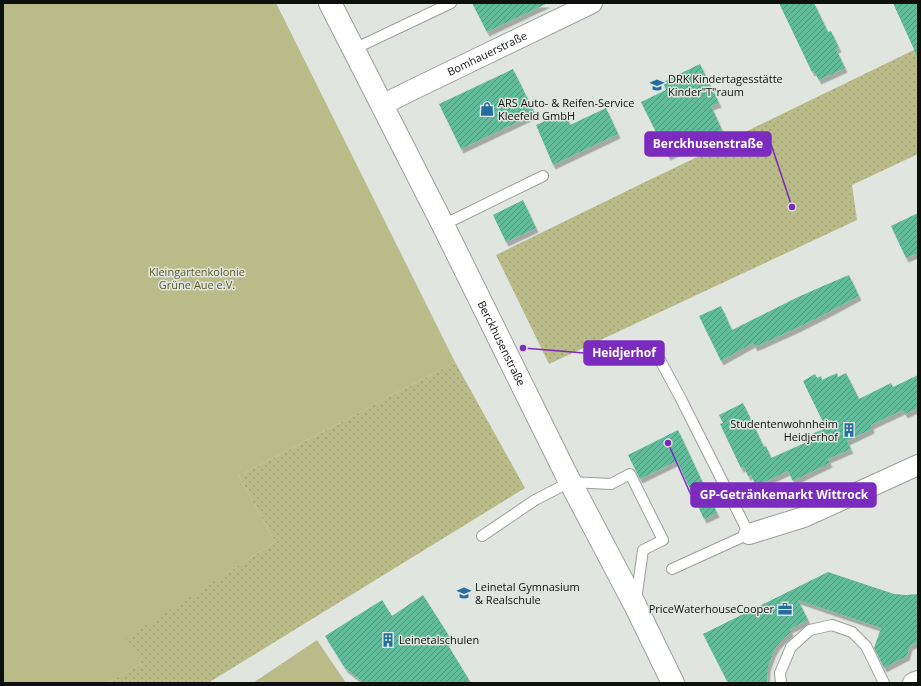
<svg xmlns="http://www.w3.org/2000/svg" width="921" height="686" viewBox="0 0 921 686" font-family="'Open Sans',sans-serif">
<defs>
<pattern id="park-dots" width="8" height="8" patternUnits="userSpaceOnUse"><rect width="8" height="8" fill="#b9bb89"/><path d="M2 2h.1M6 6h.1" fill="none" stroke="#9ea075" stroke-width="1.8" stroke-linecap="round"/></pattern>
<pattern id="building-hatch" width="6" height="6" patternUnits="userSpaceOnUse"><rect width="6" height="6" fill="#62bc9c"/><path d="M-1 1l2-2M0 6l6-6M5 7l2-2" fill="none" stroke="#4f977e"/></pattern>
<filter id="shadow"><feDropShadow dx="2.5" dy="4.5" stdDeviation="0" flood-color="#0004"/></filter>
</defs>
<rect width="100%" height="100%" fill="#e0e5e0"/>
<path fill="#b9bb89" d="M 3,3 L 276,3 L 455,362 L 239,476 L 275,542 L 127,638 L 142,664 L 107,683 L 3,683 Z
M 317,640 L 346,683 L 253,683 Z"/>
<path fill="url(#park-dots)" d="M 918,48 L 918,154 L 852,185 L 857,220 L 549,364 L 496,255 L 643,183 L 743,135 L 747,131 Z
M 455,362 L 525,488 L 208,683 L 107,683 L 142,664 L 126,638 L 275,542 L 239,476 Z"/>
<path fill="url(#building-hatch)" filter="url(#shadow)" d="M 472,3 L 548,3 L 487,32 Z
M 779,3 L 814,3 L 828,32 L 831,31 L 839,48 L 836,49 L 845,68 L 819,80 L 814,71 L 812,72 Z
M 893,3 L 918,3 L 918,58 Z
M 700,64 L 719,103 L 711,106 L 722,130 L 668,156 L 641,102 L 666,90 L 663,82 Z
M 513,69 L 535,114 L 461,149 L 439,104 Z
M 606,108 L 618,134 L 553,165 L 536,125 L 565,112 L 570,125 Z
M 523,200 L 536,228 L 506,242 L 493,215 Z
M 918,213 L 918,253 L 906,258 L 891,226 Z
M 849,275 L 859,296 L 825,314 L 797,328 L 755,347 L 753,343 L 721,361 L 699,316 L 721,306 L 732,330 L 796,298 L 823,286 Z
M 837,373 L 838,377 L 846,373 L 859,399 L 891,383 L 893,387 L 918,375 L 918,408 L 905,414 L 903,410 L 871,425 L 872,429 L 847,441 L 851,449 L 828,459 L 830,463 L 793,481 L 788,471 L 756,486 L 751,475 L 748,476 L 744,467 L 741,468 L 720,424 L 723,423 L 719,415 L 743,403 L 764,447 L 766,446 L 771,458 L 809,441 L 807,436 L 826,428 L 803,381 L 815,374 L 817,378 L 821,376 L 822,380 Z
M 678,430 L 717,513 L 704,519 L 677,461 L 640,479 L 628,455 Z
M 828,572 L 894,594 L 906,595 L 918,594 L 918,642 L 910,646 L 907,656 L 884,668 L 874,648 L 881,628 L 798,600 L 808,620 L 790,629 L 791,632 L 782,640 L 777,646 L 773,653 L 768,667 L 767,683 L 728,683 L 703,634 Z
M 423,595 L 451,639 L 446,642 L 471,683 L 364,683 L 345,668 L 325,636 L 382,600 L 392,616 Z"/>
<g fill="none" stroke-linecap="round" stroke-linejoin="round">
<defs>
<path id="lane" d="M 354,49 L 451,3
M 443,225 L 543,176
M 660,360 L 680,397 L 749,534 L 672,569
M 482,536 L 535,500 L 570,482 L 611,484 L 630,474 L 663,540 L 643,550 L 636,600
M 781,683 L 780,673 L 791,647 L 810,630 L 832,625 L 852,632 L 866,646 L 884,683"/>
<g id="street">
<path id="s1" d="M 382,105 L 412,90 L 592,3"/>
<path d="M 749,534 L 804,517 L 918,465"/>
<path d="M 913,683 L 918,681"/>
</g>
<g id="secondary">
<path id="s2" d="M 330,3 L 443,225 L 566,474 L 635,605 L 673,683"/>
</g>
</defs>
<use href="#lane" stroke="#9a9f9b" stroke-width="12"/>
<use href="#street" stroke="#9a9f9b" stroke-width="22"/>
<use href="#secondary" stroke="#9a9f9b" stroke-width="24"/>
<use href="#lane" stroke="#fff" stroke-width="10"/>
<use href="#street" stroke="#fff" stroke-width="20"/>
<use href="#secondary" stroke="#fff" stroke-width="22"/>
</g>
<defs>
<symbol id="school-bare" viewBox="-9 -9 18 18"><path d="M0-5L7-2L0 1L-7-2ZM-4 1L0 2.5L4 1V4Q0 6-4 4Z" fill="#246da0" stroke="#e0e5e0" stroke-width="2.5" paint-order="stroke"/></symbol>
<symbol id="shop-bare" viewBox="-9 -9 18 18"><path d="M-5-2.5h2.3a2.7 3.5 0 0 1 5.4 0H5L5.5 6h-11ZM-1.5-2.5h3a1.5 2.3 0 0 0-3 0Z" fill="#246da0" stroke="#e0e5e0" stroke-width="2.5" paint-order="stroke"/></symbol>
<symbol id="building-bare" viewBox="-9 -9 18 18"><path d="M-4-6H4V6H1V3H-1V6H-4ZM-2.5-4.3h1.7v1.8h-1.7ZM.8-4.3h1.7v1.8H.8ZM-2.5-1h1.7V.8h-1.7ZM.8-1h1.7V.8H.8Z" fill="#246da0" stroke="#e0e5e0" stroke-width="2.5" paint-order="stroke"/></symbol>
<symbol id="office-bare" viewBox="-9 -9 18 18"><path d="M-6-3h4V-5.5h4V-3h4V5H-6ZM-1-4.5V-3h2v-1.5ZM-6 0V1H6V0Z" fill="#246da0" stroke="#e0e5e0" stroke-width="2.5" paint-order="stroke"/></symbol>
</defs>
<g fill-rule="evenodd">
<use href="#school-bare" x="647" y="75" width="20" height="20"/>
<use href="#shop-bare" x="477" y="99" width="20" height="20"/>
<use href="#building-bare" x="839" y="420" width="20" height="20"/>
<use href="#school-bare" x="454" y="583" width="20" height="20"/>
<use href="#office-bare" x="775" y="599" width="20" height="20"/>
<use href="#building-bare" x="378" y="630" width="20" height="20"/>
</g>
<g text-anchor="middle" stroke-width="3" stroke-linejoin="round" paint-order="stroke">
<g font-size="11" fill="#0e100e" stroke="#e0e5e0">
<text dy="4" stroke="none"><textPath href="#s1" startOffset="117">Bomhauerstraße</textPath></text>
<text dy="4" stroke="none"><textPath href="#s2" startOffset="381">Berckhusenstraße</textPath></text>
</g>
<g font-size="11" fill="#0e100e" stroke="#e0e5e0" text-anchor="start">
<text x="668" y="83">DRK Kindertagesstätte<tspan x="668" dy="13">Kinder"T"raum</tspan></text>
<text x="498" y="107">ARS Auto- &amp; Reifen-Service<tspan x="498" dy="13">Kleefeld GmbH</tspan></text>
<text x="838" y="428" text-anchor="end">Studentenwohnheim<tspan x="838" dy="13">Heidjerhof</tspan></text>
<text x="475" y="591">Leinetal Gymnasium<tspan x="475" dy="13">&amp; Realschule</tspan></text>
<text x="774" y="613" text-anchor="end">PriceWaterhouseCooper</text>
<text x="399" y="644">Leinetalschulen</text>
</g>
<g font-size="11" fill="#5a5b22" stroke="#e0e5e0">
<text x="197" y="276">Kleingartenkolonie<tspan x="197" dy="13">Grüne Aue e.V.</tspan></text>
</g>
</g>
<path fill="none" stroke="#7b2cbf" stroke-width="1.5" d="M792 207L771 144M523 348L584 353M668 443L691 495"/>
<g fill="#7b2cbf" stroke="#e0e5e0" stroke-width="1.5">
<circle cx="792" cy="207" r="4"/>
<circle cx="523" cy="348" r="4"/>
<circle cx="668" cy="443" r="4"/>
</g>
<g fill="#7b2cbf" stroke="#7b2cbf" stroke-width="1.5">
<rect x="645" y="132" width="126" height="24" rx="4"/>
<rect x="584" y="341" width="80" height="24" rx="4"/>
<rect x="691" y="483" width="185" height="24" rx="4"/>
</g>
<g font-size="12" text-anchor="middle" font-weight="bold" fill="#fff">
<text x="708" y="148">Berckhusenstraße</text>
<text x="624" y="357">Heidjerhof</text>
<text x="784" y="499">GP-Getränkemarkt Wittrock</text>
</g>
<rect width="921" height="686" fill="none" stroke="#0e100e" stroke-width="8"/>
</svg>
